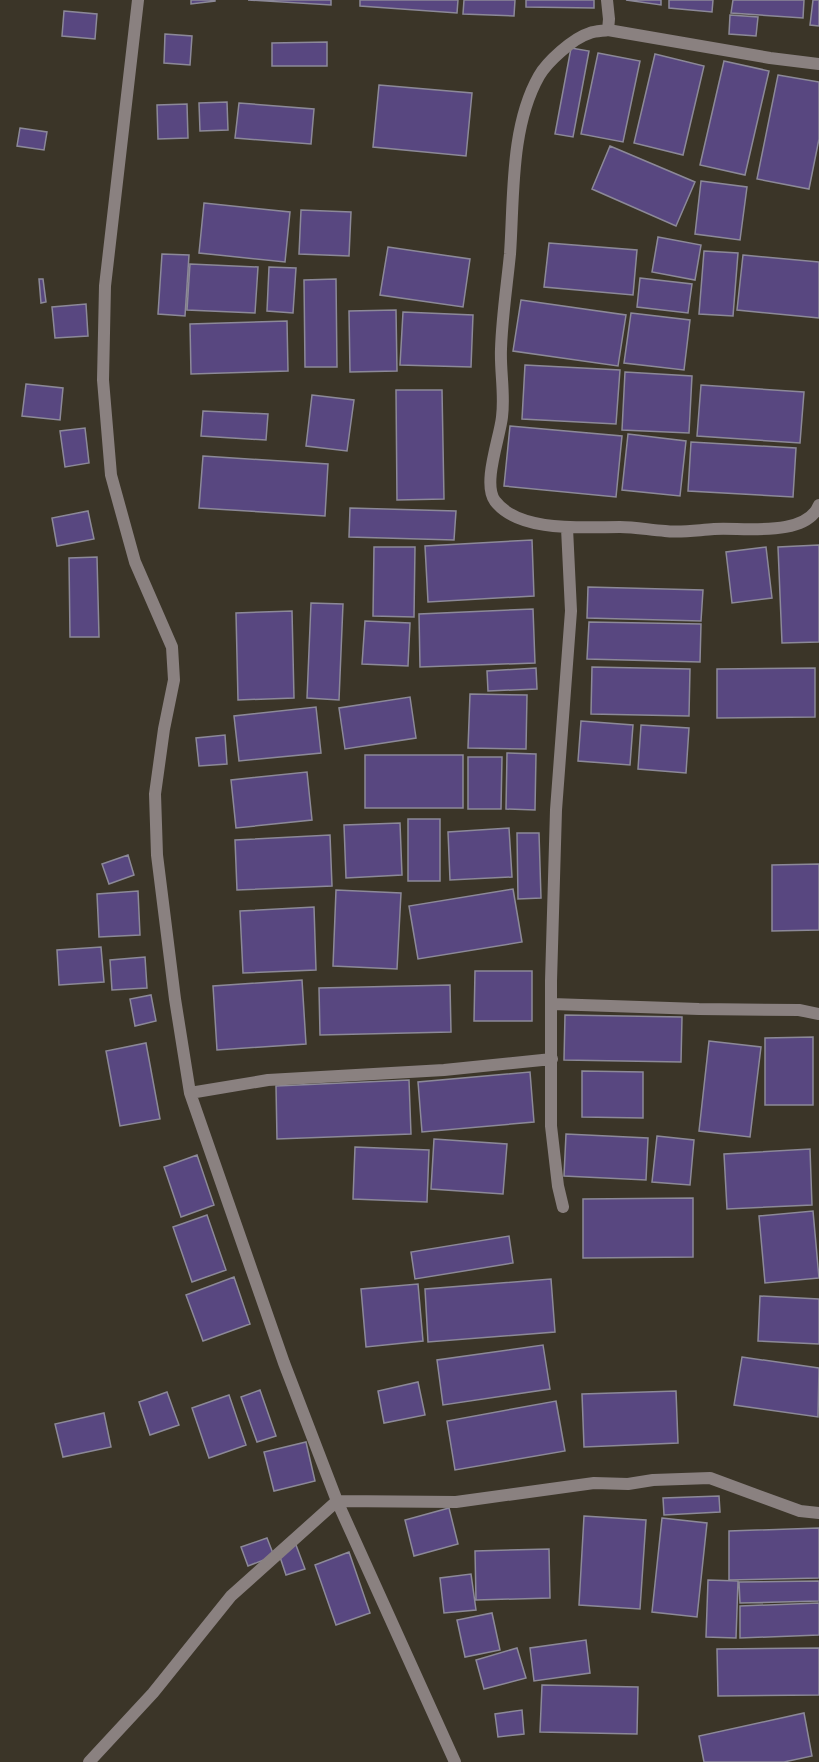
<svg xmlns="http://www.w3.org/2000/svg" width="819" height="1762" viewBox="0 0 819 1762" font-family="Lato,sans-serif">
<rect width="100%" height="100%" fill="#3b3528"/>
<path fill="#584780" stroke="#8c8998" stroke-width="1.5" d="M 191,0 L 215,0 L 215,1 L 191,4 Z
M 248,0 L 331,0 L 331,5 Z
M 360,0 L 458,0 L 457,13 L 360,6 Z
M 464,0 L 515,0 L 514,16 L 463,14 Z
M 526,0 L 594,0 L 594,8 L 526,7 Z
M 626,0 L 661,0 L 661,5 Z
M 669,0 L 713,0 L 712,12 L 669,8 Z
M 733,0 L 804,0 L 803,18 L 731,13 Z
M 813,0 L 819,0 L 819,26 L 810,25 Z
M 64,11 L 97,14 L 95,39 L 62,36 Z
M 730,15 L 758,17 L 756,36 L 729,34 Z
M 165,34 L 192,36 L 190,65 L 164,63 Z
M 327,42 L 327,66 L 272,66 L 272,43 Z
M 571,48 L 589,51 L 573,137 L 555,134 Z
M 598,53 L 640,61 L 623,142 L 581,134 Z
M 655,54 L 704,66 L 683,155 L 634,143 Z
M 724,61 L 769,71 L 745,175 L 700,165 Z
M 778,75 L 819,82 L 819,139 L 809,189 L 757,179 Z
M 379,85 L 472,93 L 466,156 L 373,147 Z
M 227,102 L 228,130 L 200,131 L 199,103 Z
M 239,103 L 314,109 L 311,144 L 235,138 Z
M 187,104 L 188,138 L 158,139 L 157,105 Z
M 20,128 L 47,132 L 44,150 L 17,146 Z
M 610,146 L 695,182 L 676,226 L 592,189 Z
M 701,181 L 747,187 L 740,240 L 695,234 Z
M 204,203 L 290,212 L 285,262 L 199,253 Z
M 301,210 L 351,212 L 349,256 L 299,254 Z
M 658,237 L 701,245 L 695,280 L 652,272 Z
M 549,243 L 637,250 L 633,295 L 544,287 Z
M 388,247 L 470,259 L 463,307 L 380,295 Z
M 704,251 L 738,253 L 733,316 L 699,314 Z
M 162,254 L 189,255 L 185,316 L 158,314 Z
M 743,255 L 819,262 L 819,318 L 737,310 Z
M 190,264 L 258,267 L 255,313 L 187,310 Z
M 269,267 L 296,268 L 293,313 L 267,311 Z
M 640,278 L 692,284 L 688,313 L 637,307 Z
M 39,279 L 43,279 L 46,302 L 41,303 Z
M 336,279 L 337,367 L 305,367 L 304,280 Z
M 521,300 L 626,315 L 618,366 L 513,351 Z
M 86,304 L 88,336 L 55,338 L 52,307 Z
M 396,310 L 397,371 L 350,372 L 349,311 Z
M 403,312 L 473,315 L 471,367 L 400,365 Z
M 631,313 L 690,320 L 684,370 L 624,363 Z
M 287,321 L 288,371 L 191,374 L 190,324 Z
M 525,365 L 620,370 L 616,424 L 522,419 Z
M 625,372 L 692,376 L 689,433 L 622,430 Z
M 26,384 L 63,388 L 60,420 L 22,416 Z
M 701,385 L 804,392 L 800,443 L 697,436 Z
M 396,390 L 442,390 L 444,499 L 397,500 Z
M 312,395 L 354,400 L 347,451 L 306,446 Z
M 203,411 L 268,414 L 266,440 L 201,436 Z
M 510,426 L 622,436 L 616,497 L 504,486 Z
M 85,428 L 89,463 L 65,467 L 60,431 Z
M 628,434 L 686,441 L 680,496 L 622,490 Z
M 691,442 L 796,448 L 793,497 L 688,491 Z
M 203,456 L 328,464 L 325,516 L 199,508 Z
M 350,508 L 456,511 L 454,540 L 349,537 Z
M 88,511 L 94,539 L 57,546 L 52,518 Z
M 532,540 L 534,596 L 428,602 L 425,546 Z
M 819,545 L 819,642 L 782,643 L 778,547 Z
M 374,547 L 415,547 L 414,617 L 373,616 Z
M 766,547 L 772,598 L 732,603 L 726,552 Z
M 97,557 L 99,637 L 70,637 L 69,558 Z
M 588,587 L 703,590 L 701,621 L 587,618 Z
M 311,603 L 343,604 L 339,700 L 307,698 Z
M 533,609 L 535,663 L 420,667 L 419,614 Z
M 292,611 L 294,698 L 238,700 L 236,613 Z
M 365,621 L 410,623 L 408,666 L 362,664 Z
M 589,622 L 701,624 L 700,662 L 587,659 Z
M 592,667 L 690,669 L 689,716 L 591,714 Z
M 536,668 L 537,689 L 488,691 L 487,671 Z
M 815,668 L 815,717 L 717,718 L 717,669 Z
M 470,694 L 527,695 L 526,749 L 468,748 Z
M 410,697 L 416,738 L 345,749 L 339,708 Z
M 316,707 L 321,753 L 239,761 L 234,716 Z
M 581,721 L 633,725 L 630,765 L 578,761 Z
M 641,725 L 689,728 L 686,773 L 638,769 Z
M 225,735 L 227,764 L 199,766 L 196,738 Z
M 507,753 L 536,754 L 535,810 L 506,809 Z
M 365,755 L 463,755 L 463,808 L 365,808 Z
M 468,757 L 502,757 L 501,809 L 468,809 Z
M 307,772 L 312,820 L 236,828 L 231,780 Z
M 408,819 L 440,819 L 440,881 L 408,881 Z
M 400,823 L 402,875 L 346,878 L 344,825 Z
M 509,828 L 512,877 L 450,880 L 448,832 Z
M 517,833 L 539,833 L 541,898 L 518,899 Z
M 330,835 L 332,886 L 237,890 L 235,840 Z
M 128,855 L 134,875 L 109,884 L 102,864 Z
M 819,864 L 819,930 L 772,931 L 772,865 Z
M 513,889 L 522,942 L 418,959 L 409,906 Z
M 336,890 L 401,893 L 397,969 L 333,966 Z
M 138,891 L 140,935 L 99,937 L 97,894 Z
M 314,907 L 316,970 L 243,973 L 240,911 Z
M 101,947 L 104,982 L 59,985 L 57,950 Z
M 145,957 L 147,988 L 112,990 L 110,960 Z
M 475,971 L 532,971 L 532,1021 L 474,1021 Z
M 302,980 L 306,1044 L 217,1050 L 213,986 Z
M 450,985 L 451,1032 L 320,1035 L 319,988 Z
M 151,995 L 156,1021 L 135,1026 L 130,999 Z
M 565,1015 L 682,1017 L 681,1062 L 564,1060 Z
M 813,1037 L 813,1105 L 765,1105 L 765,1038 Z
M 709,1041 L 761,1047 L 750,1137 L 699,1131 Z
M 146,1043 L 160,1119 L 120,1126 L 106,1051 Z
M 582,1071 L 643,1072 L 643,1118 L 582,1117 Z
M 530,1072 L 534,1122 L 422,1132 L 418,1082 Z
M 409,1080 L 411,1134 L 277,1139 L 276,1086 Z
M 566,1134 L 648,1138 L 646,1180 L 564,1176 Z
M 657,1136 L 694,1140 L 690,1185 L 652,1182 Z
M 434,1139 L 507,1144 L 503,1194 L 431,1189 Z
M 355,1147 L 429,1150 L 427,1202 L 353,1199 Z
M 810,1149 L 812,1205 L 727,1209 L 724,1154 Z
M 197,1155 L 214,1205 L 181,1217 L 164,1167 Z
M 693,1198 L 693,1257 L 583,1258 L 583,1199 Z
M 813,1211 L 819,1278 L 765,1283 L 759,1216 Z
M 207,1215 L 226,1270 L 192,1282 L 173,1227 Z
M 509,1236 L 513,1263 L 415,1279 L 411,1252 Z
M 234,1277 L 250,1324 L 203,1341 L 186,1295 Z
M 551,1279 L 555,1332 L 428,1342 L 425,1289 Z
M 418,1284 L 423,1341 L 366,1347 L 361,1289 Z
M 760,1296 L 819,1299 L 819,1344 L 758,1341 Z
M 543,1345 L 550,1389 L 443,1405 L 437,1360 Z
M 742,1357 L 819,1368 L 818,1417 L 734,1405 Z
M 418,1382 L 425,1415 L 384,1423 L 378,1391 Z
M 260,1390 L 276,1436 L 257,1442 L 241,1397 Z
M 676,1391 L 678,1443 L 584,1447 L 582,1394 Z
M 167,1392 L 179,1425 L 150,1435 L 139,1402 Z
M 229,1395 L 246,1445 L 209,1458 L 192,1408 Z
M 556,1401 L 565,1451 L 455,1470 L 447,1421 Z
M 104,1413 L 111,1447 L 63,1457 L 55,1424 Z
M 306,1442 L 315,1481 L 274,1491 L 264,1452 Z
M 719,1496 L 720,1512 L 664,1515 L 663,1498 Z
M 449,1508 L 458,1544 L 414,1556 L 405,1520 Z
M 584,1516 L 646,1520 L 640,1609 L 579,1605 Z
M 662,1518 L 707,1523 L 697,1617 L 652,1612 Z
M 819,1528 L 819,1578 L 729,1580 L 729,1531 Z
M 267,1538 L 274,1556 L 248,1566 L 241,1547 Z
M 296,1545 L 305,1569 L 286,1575 L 278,1551 Z
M 549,1549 L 550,1598 L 476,1600 L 475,1551 Z
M 349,1552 L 370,1613 L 336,1625 L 315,1565 Z
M 471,1574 L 476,1610 L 444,1613 L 440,1578 Z
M 708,1580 L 738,1581 L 736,1638 L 706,1637 Z
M 819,1581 L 819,1601 L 740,1603 L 739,1582 Z
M 819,1603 L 819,1635 L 740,1638 L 740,1606 Z
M 492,1613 L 500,1650 L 465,1657 L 457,1620 Z
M 586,1640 L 590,1673 L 534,1681 L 530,1648 Z
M 517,1648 L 526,1678 L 484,1689 L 476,1660 Z
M 819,1648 L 819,1695 L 718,1696 L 717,1649 Z
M 542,1685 L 638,1687 L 637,1734 L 540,1732 Z
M 522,1710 L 524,1734 L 498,1737 L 495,1714 Z
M 804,1713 L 812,1756 L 784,1762 L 704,1762 L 699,1736 Z"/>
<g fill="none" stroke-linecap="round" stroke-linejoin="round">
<path stroke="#8a8180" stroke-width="12" d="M 138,0 L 105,286 L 103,380 L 111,475 L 135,562 L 172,647 L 174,680 L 164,729 L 155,794 L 157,855 L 175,999 L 190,1093 L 284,1363 L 337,1501 L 455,1762
M 607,0 L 609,19 L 608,30 L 770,58 L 819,64
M 608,30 C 602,31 595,31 590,33 C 573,38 547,62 539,76 C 510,127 514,198 510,254 C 507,285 502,317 501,349 C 500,371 505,394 502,417 C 500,437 482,484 495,501 C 519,533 585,527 620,527 C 635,527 650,530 665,531 C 681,533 698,530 714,529 C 742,527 806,538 819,505
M 552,1004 L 699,1009 L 799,1010 L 819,1014
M 190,1093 L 268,1080 L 444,1070 L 552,1059
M 563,1207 L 558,1186 L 551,1126 L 551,981 L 556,810 L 571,611 L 567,528
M 89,1762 L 153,1693 L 231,1596 L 337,1501 L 456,1502 L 594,1483 L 628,1484 L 653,1480 L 710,1478 L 800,1511 L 819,1513"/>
</g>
</svg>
